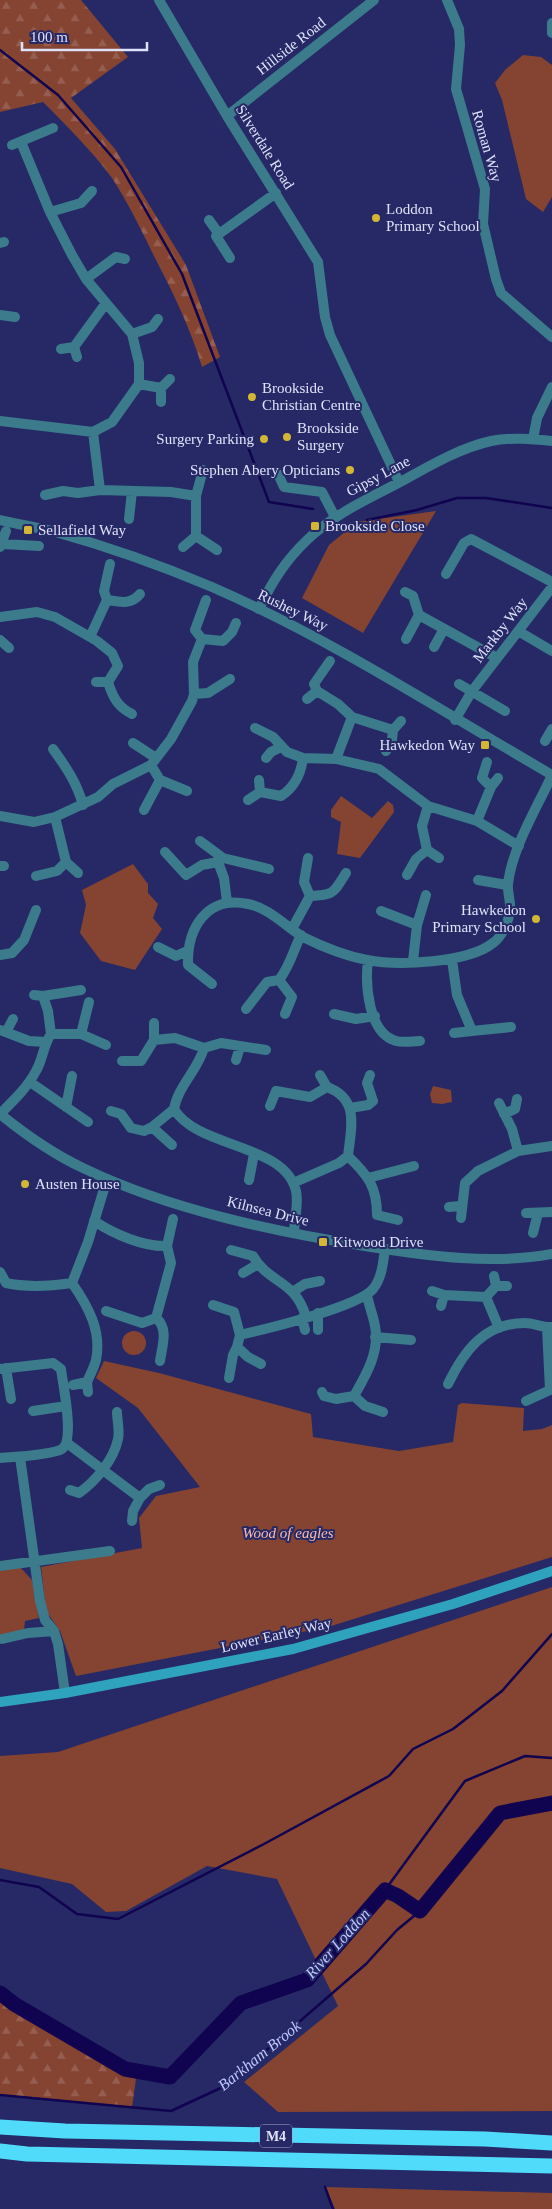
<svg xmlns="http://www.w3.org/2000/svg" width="552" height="2209" viewBox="0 0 552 2209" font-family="Georgia,serif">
<defs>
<pattern id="forest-firs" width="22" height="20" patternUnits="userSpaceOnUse" patternTransform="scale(1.25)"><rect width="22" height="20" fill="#854331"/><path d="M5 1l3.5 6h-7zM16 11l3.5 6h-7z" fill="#965e50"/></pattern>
</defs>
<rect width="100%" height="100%" fill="#262966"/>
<path fill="#854331" d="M 523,55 L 541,57 L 552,65 L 552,197 L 543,212 L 526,199 L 502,100 L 495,83 L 505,70 Z
M 436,511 L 363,633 L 302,598 L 329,545 L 357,522 Z
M 341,796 L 372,818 L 388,801 L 393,805 L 394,812 L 360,858 L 337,854 L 341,822 L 331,817 L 331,810 Z
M 133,864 L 148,884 L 148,893 L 158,904 L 153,918 L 162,929 L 135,970 L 101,961 L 80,933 L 86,905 L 82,890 Z
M 433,1086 L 451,1090 L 452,1102 L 442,1104 L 432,1103 L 430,1094 Z
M122 1343a12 12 0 1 1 24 0a12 12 0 1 1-24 0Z
M 104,1361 L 159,1373 L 311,1414 L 313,1437 L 399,1451 L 453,1442 L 458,1405 L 462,1403 L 524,1408 L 523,1431 L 542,1429 L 552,1425 L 552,1557 L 328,1627 L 76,1676 L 60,1631 L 46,1611 L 41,1567 L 142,1548 L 139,1518 L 156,1496 L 200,1487 L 138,1408 L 96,1378 Z
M 20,1567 L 32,1580 L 39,1618 L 25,1621 L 24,1631 L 0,1635 L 0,1570 Z
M 552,1587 L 552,2111 L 278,2112 L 244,2082 L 338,2006 L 277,1879 L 207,1866 L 126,1911 L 106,1912 L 72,1884 L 0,1868 L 0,1756 L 58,1752 Z
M 325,2187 L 552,2193 L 552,2209 L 335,2209 Z"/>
<path fill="url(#forest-firs)" d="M 0,0 L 81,0 L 128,57 L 71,98 L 115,149 L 186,265 L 220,357 L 202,367 C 190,326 171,289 152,252 C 140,227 127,201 112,178 C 92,151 67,126 43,102 L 0,112 Z
M 0,1997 L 136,2079 L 132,2107 L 0,2096 Z"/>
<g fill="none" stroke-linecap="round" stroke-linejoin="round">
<path stroke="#10034f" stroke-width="2.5" d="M 0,50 L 58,95 L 121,167 L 182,274 L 269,502 L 313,509
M 367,520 L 417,510 L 457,498 L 486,498 L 552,508
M 0,1880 L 39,1887 L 77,1914 L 118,1919 L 264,1844 L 389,1776 L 413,1749 L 453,1729 L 502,1691 L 552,1634
M 385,1890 L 465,1781 L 525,1756 L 552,1758
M 0,2095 L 171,2111 L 225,2086 L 366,1964 L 397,1930 L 420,1911
M 325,2187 L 333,2209"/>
<path stroke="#10034f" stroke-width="15" d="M 0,1993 L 14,2004 L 125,2069 L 170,2077 L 241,2003 L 307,1980 L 385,1890 L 398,1896 L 420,1911 L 500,1813 L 552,1803"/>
<path stroke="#3b7b8b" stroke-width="10" d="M 159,0 L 227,116 L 318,262 L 325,317 L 330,335 L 399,482
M 447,0 L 459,29 L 460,45 L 456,89 L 485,189 L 483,224 L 496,279 L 501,293 L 552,337
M 552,23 L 552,33
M 227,116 L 374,0
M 12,145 L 53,128
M 50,212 L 81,203 L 92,191
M 209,220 L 219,234
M 0,243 L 4,242
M 230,258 L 216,236 L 276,193
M 86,279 L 116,257 L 125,259
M 0,315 L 15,317
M 132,334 L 152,327 L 158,319
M 74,347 L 77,357
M 61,349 L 74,347 L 106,303
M 139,384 L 161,388 L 170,379
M 161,402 L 161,388
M 0,421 L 93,432 L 112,422 L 139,384 L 139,363 L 132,334 L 86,279 L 72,255 L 50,212 L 21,142
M 93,432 L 100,490 L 171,492 L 196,496 L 203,470
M 533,439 L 537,418 L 552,387
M 278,474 L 284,487 L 322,492 L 335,517
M 45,495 L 63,491 L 78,493 L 100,490
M 196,496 L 196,536 L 217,550
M 129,519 L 132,491
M 3,544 L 39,546
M 0,547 L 6,531
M 183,547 L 196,536
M 446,574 L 464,543 L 471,539 L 552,582
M 405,592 L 413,596 L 419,615
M 107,600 L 104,591 L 110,564
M 259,609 C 272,582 285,561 307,540 C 335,513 370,498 404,480 C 431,465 460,448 491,441 C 511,437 532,439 552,441
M 0,617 L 37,612 L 55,617 L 97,641 L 112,653 L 118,666 L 108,682 C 113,698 118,707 132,714
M 518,631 L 552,651
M 90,637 L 107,600 C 120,602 131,605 140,594
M 202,639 L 195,630 L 206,600
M 406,639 L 419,615 L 497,658
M 0,640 L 9,648
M 434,647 L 444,629
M 330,661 L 314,684 L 317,691 L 338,704 L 352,717 L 336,759
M 96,682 L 108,682
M 459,684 L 505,711
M 194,694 L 208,693 L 230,679
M 307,699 L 317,691
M 352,717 L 393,730 L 392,740 L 386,751
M 455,720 L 472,691 L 552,587
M 255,728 L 273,737 L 287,752 L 303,758
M 393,730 L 401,721
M 545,741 L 552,729
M 133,743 L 156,758
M 53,749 C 66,767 77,783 83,805
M 266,758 L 271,752 L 281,747
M 487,762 L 482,778 L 491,787
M 160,780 L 187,791
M 259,780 L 260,792 L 281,796 C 295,787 301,774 303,758 L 336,759 L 379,769 L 428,806 L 477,821 L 519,846
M 248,800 L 260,792
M 144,810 L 160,780 L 151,765
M 0,816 L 34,822 L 55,817 L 98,797 L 113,784 L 151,765 L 171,739 L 192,701 L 194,694 L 193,662 L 202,639 L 223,641 L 232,632 L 236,623
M 477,821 L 491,787 L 498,778
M 200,841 L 223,858 L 269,869
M 427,850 L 439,858
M 165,852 L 186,875 L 202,865 L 218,862
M 222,858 L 218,862 L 224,878 L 227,902
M 308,858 L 304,882 L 310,896
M 66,862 L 78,873
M 0,866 L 4,866
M 407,875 L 416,859 L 427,850 L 422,826 L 428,806
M 36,876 L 57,871 L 66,862 L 55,817
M 478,880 L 507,885
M 381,911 L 417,925
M 292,929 L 310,896 C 335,895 333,893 346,873
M 158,947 L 176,956 L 187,951
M 0,955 L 12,953 L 24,940 L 36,910
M 368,960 C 365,984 368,1033 396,1041 C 403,1043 413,1041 420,1041
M 452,960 L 457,995 L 472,1031 L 511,1027
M 413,961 L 417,925 L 426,895
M 279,980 L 292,997 L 285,1014
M 212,984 L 188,965 C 187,928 207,895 248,904 C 269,908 285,926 303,937 C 323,947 346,956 367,960 C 398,966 468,963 493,943 C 502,937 509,921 510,910 C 511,901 507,892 508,884 C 512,848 537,808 552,775
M 43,996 L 81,990
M 246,1009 L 267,982 L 279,980 C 290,966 293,951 301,935
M 334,1014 L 356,1019 L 375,1016
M 154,1023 L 154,1040 L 175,1038 L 204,1048
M 0,1030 L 29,1041 L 46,1042
M 6,1032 L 13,1019
M 454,1033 L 472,1031
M 51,1034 L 81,1034 L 106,1045
M 81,1034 L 89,1002
M 266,1050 L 221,1043 L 204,1048 C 198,1070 178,1086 174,1109 C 198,1149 285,1143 296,1191 C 299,1203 294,1221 294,1233
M 236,1060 L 240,1047
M 122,1061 L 141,1061 L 154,1040
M 320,1075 L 327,1087
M 30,1082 L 88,1122
M 499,1103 L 512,1129 L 518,1151
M 270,1106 L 276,1091 L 310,1097 L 327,1087 C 360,1099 351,1128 348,1156 L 339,1163 L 293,1183
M 66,1107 L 72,1076
M 350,1108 L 368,1105 L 373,1101 L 367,1083 L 370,1075
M 111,1111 L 121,1114 L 131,1128 L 144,1131 L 152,1127 L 174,1109
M 0,1114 C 13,1101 27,1088 36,1071 C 43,1059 43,1046 51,1034 L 48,1011 L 43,996 L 34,995
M 504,1114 L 515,1109 L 517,1099
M 152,1127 L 172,1145
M 348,1156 C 368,1175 377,1187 377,1215 L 398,1220
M 368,1178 L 414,1166
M 249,1180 L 254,1154
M 449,1207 L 460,1206
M 526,1213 L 552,1212
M 461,1218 L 465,1183 L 478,1171 L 518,1151 L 552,1146
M 94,1221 C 114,1234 143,1247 167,1246 L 171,1263 L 156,1318
M 533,1233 L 538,1213
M 167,1246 L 173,1219
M 231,1250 L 253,1256 C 269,1284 295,1279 306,1317
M 0,1272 L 6,1283 C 28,1288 51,1286 72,1283
M 243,1273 L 258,1264
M 72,1283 C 88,1306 102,1331 96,1360 C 94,1368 90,1375 87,1382 L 73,1385
M 72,1283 L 88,1242 L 107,1179
M 496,1286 L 507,1286
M 294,1291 L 305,1284 L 320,1281
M 432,1291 L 444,1295 L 486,1297 L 499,1328
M 486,1297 L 496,1286 L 494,1276
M 213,1305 L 234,1312 L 240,1335
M 441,1306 L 444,1295
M 106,1311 L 142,1323 L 156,1318
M 318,1313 L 318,1330
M 156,1318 C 169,1328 162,1347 160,1361
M 302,1318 L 305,1330
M 375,1337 L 411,1340
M 261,1364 L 248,1357 L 237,1347 L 240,1335 C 266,1329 358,1307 373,1289 C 382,1278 383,1263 385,1249
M 6,1368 L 11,1399
M 0,1369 L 53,1363 L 61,1369 C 63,1385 75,1440 62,1449 C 52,1455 13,1457 0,1458
M 229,1378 L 233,1355 L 237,1347
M 87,1382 L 88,1392
M 448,1384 C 464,1351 484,1323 525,1323 C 534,1323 543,1328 552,1327
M 322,1392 L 324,1396 L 336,1399 L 354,1396 C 366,1375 380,1352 375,1326 C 373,1315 369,1306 367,1295
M 354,1396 L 365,1406 L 383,1412
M 526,1401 L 550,1390 L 547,1328
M 33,1411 L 66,1406
M 67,1443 L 140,1498 L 149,1489 L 160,1485
M 20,1457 L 40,1601 L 45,1620 L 54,1631 L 58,1644 L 65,1693
M 70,1490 L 79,1493 C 96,1481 114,1459 118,1439 C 120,1431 117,1420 117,1412
M 132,1521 L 133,1511 L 140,1498
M 0,1566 L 110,1551
M 2,1639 L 28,1633 L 54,1631"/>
<path stroke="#3b7b8b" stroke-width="10" d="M 0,520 C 17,524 35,527 52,531 C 106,546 160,565 212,587 C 331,639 440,710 552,775
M 0,1114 C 26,1135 53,1154 83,1168 C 170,1210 276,1232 371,1247 C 429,1256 493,1265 552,1254"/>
<path stroke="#2fa3bd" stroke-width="10" d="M 0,1702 L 65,1693 L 293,1649 L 453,1604 L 552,1571"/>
<path stroke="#50dbfa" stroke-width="15" d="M 0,2127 L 65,2131 L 485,2139 L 552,2143
M 0,2151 L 27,2154 L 552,2166"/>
</g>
<g fill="#d3b635" stroke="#262966" stroke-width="2">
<circle cx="376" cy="218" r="5"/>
<circle cx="252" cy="397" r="5"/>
<circle cx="287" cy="437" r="5"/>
<circle cx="264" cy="439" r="5"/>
<circle cx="350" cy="470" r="5"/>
<rect x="310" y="521" width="10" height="10" rx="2.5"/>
<rect x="23" y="525" width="10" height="10" rx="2.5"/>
<rect x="480" y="740" width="10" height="10" rx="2.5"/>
<circle cx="536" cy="919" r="5"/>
<circle cx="25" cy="1184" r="5"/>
<rect x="318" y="1237" width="10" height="10" rx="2.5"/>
</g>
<g text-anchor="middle" stroke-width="4" stroke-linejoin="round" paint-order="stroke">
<rect fill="#262966" stroke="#a7aacd" stroke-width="1" x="260" y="2124.5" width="32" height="23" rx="4"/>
<g font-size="14" font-weight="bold" fill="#dee2f9">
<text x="276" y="2141">M4</text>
</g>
<g font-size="15" fill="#dee2f9" stroke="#262966">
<text transform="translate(291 46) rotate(-38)" y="5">Hillside Road</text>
<text transform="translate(487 146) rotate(74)" y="5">Roman Way</text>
<text transform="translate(265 147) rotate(58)" y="5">Silverdale Road</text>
<text transform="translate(378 476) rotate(-28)" y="5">Gipsy Lane</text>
<text transform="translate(293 610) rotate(26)" y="5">Rushey Way</text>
<text transform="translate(500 630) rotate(-52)" y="5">Markby Way</text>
<text transform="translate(268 1211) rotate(14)" y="5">Kilnsea Drive</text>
<text transform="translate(276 1635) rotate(-13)" y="5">Lower Earley Way</text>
</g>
<g font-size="15" fill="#dee2f9" stroke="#262966" text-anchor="start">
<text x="386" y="214">Loddon<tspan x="386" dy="17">Primary School</tspan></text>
<text x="262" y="393">Brookside<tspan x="262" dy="17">Christian Centre</tspan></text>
<text x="297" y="433">Brookside<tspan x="297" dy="17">Surgery</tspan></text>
<text x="254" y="444" text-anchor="end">Surgery Parking</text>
<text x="340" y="475" text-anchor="end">Stephen Abery Opticians</text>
<text x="325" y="531">Brookside Close</text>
<text x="38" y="535">Sellafield Way</text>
<text x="475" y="750" text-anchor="end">Hawkedon Way</text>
<text x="526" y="915" text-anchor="end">Hawkedon<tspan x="526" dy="17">Primary School</tspan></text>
<text x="35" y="1189">Austen House</text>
<text x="333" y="1247">Kitwood Drive</text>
</g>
<g font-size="15" font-style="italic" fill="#f9bcab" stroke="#262966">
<text x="288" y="1538">Wood of eagles</text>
</g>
<g font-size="16" font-style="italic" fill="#bcc7fb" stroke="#262966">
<text transform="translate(337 1943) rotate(-48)" y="6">River Loddon</text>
<text transform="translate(259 2055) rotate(-39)" y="6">Barkham Brook</text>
</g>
</g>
<path d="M22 42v8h125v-8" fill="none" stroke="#dee2f9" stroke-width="2.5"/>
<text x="30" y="42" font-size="15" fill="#dee2f9" stroke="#262966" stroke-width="4" paint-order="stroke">100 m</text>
</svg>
